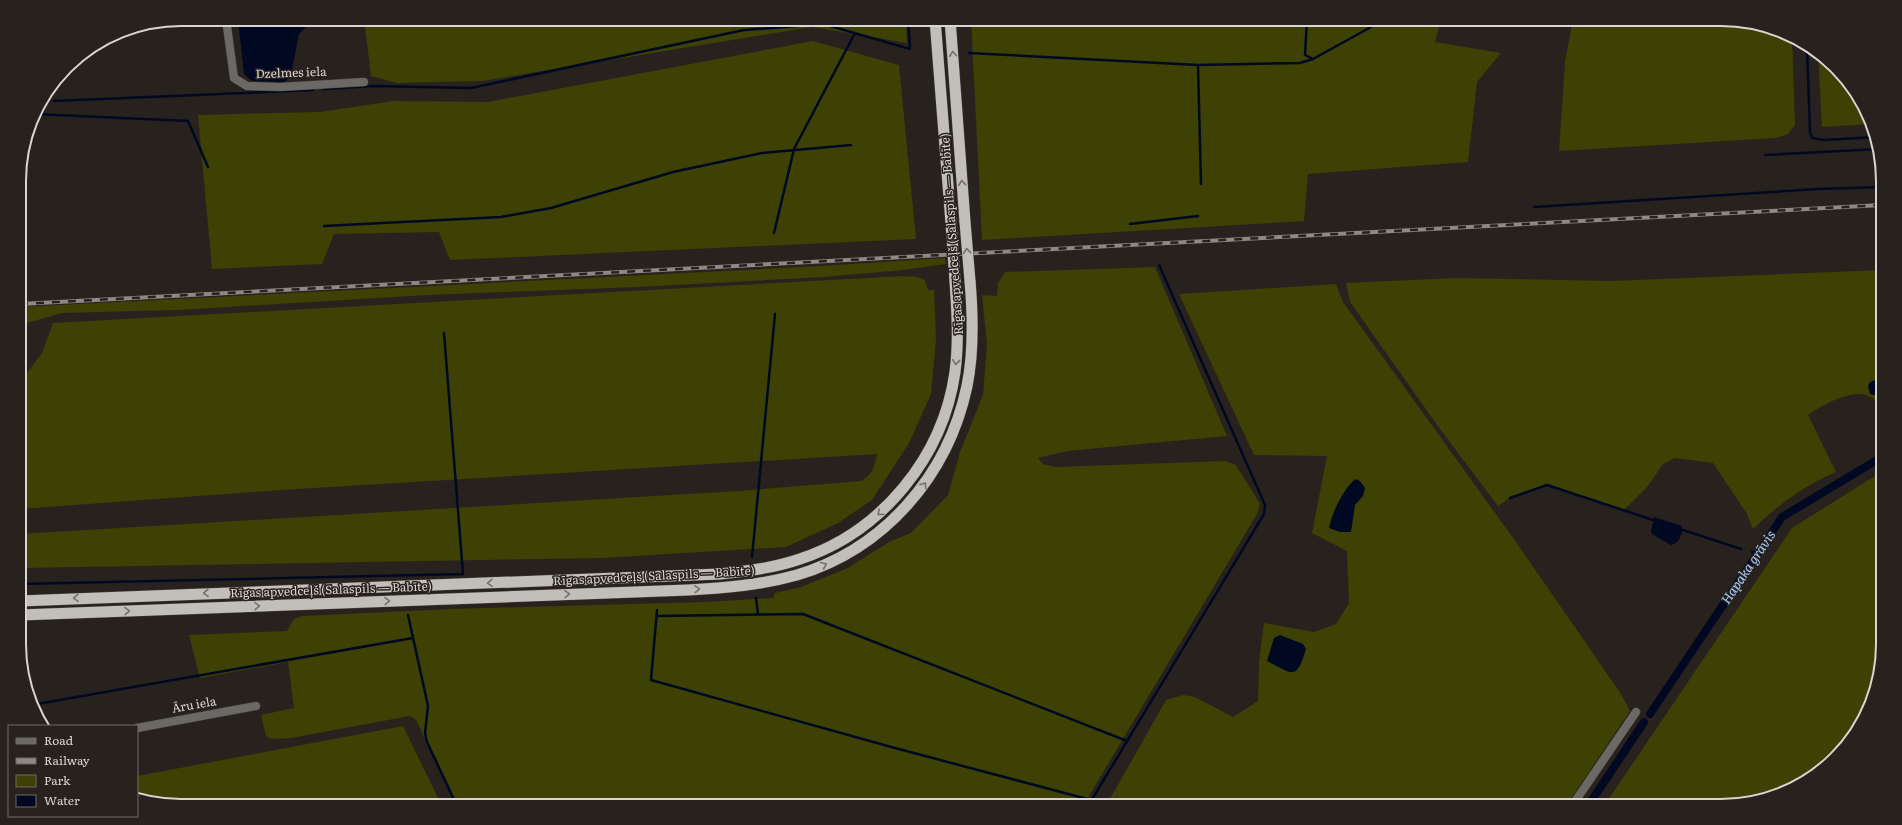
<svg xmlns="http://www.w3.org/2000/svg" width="1902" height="825" viewBox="0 0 1902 825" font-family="Literata,serif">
<rect width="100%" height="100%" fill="#28221e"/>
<path fill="#3d4103" d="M 364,19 L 906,19 L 907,43 L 812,27 L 482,81 L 397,83 L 371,76 Z
M 971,19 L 1441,19 L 1435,42 L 1501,53 L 1477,82 L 1468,162 L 1308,174 L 1304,221 L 982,240 Z
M 1573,19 L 1721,19 L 1783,31 L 1792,37 L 1795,125 L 1788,134 L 1776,138 L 1559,151 L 1565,62 Z
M 813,41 L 899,65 L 916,239 L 450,260 L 439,232 L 334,234 L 322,264 L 212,269 L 198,115 L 320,112 L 393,101 L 488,102 Z
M 1818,52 L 1850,82 L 1872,124 L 1822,127 Z
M 945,258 L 946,264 L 903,270 L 824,277 L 638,287 L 427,295 L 177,310 L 62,313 L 20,325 L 20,307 L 821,266 Z
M 1155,267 L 1227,436 L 1067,451 L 1038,458 L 1043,464 L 1055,467 L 1226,461 L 1236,465 L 1260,504 L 1257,514 L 1083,806 L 457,806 L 416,720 L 410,716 L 291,738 L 272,739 L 266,736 L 261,715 L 294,708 L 288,662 L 200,678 L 189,635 L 287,631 L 294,619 L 302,616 L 450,609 L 704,602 L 773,598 L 775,593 L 801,587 L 848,568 L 889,542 L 911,533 L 948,495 L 960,452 L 983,395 L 987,345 L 982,295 L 997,296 L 998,283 L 1005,272 Z
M 1882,270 L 1882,404 C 1877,401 1871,397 1866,395 C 1849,390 1821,406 1808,415 L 1836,472 C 1805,485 1778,505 1753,529 L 1747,514 L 1713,463 L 1675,458 L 1663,464 L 1647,487 L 1624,510 L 1547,485 L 1510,498 L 1498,506 L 1440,429 L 1350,302 L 1346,283 L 1457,278 L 1611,281 Z
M 904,276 L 917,277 L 925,280 L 928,290 L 934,290 L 936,340 L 931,394 L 909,443 L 872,500 L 838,523 L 786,547 L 601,558 L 20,568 L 20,534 L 738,491 L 861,481 C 873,474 874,467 877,454 L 280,490 L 20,509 L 20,382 L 42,353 L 53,323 Z
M 1336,284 L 1343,302 L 1516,542 L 1621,694 L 1630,711 L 1566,806 L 1106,806 L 1166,700 L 1183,695 L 1195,697 L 1233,717 L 1258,701 L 1259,662 L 1264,623 L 1314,632 L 1336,624 L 1349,603 L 1347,551 L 1312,533 L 1327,456 L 1254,455 L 1179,294 Z
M 1882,418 L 1882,446 L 1875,450 Z
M 1883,471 L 1883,645 L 1871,706 L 1849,743 L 1811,779 L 1774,797 L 1732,806 L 1604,806 L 1792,528 Z
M 403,726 L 442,806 L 181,806 L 137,797 L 137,776 Z"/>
<path fill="#000822" d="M 238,19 L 358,19 L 308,25 L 299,34 L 291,75 L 285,82 L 252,81 L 244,74 Z
M 1882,377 L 1882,392 L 1873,395 L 1870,394 L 1868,386 L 1870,382 Z
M 1355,479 L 1360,481 L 1365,488 L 1363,496 L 1355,505 L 1351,532 L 1340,532 L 1329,528 C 1333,510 1342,492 1355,479 Z
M 1654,517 L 1682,526 C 1683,534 1679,543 1671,545 L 1652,534 L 1651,531 Z
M 1280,635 L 1303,644 L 1306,649 C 1296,681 1294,675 1267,661 L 1274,638 Z"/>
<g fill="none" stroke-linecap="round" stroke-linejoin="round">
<path stroke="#000822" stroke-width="2.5" d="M 1307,19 L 1305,55 L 1313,59
M 1807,45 L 1810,132 L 1812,138 L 1824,140 L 1876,137
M 969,53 L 1198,65 L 1300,63 L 1313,59 L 1371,27 L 1377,19
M 1198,65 L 1201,184
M 324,89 L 373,86 L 471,88 L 744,30 L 823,24 L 910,49 L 908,19
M 54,101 L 313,90
M 34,114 L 188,121 L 208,167
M 1765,155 L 1879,149
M 1534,207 L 1818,189 L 1882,187
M 1130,224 L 1198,216
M 324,226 L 501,217 L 551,208 L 673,172 L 762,153 L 851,145
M 774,233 L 794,149 L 855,33
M 1510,498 L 1547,485 L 1653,520
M 1683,530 L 1741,549
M 1752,552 L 1757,554
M 752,557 L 775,314
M 20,584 L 463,574 L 444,333
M 756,598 L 758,614
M 657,610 L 651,680 L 895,748 L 1091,800
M 408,615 L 428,706 L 425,733 L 427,742 L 457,806
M 657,616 L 803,614 L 1127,741
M 31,705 L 413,638
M 1088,806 L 1264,514 L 1265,505 L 1159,265"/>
<path stroke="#000822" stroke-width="8" d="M 1650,714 L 1782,517 L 1882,457
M 1588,806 L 1644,722"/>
<defs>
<path id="minor" d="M 226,19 L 234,78 L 247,86 L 280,87 L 364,82
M 137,728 L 256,706
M 1572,806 L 1636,712"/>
<path id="trunk" d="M 935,19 L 951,223
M 950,19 L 965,222
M 20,601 L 720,574 C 747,571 774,568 800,559 C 882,532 943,457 955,372 C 959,342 957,312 955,281
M 20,615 L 688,590 C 725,588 761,585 797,575 C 884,549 948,476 967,386 C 974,352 973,316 970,281"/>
</defs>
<use href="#minor" stroke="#443f3b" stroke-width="9"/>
<use href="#trunk" stroke="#443f3b" stroke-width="12"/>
<use href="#minor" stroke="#6b6966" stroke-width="8"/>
<use href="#trunk" stroke="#c2beb8" stroke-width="11"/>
<defs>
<path id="rail" d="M 20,304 L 1882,205"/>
</defs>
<use href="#rail" stroke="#8e8886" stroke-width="4"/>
<use href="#rail" stroke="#28221e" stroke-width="2.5" stroke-dasharray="8" stroke-linecap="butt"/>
<defs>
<path id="trunk-bridge" d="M 965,222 L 970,281
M 951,223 L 955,281"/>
</defs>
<use href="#trunk-bridge" stroke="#443f3b" stroke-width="12" stroke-linecap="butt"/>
<use href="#trunk-bridge" stroke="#c2beb8" stroke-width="11"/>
</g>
<defs><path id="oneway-chevron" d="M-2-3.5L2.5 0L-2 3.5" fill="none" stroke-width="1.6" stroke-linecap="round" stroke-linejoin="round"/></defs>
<g stroke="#75706b">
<use href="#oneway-chevron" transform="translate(953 54) rotate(-94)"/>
<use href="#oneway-chevron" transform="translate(962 183) rotate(-94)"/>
<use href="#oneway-chevron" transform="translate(967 251) rotate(-94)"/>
<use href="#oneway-chevron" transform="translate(956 362) rotate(96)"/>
<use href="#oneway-chevron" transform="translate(924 485) rotate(-55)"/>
<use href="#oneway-chevron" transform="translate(880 513) rotate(138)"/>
<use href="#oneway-chevron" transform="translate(824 565) rotate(-23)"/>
<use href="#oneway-chevron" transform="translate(490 583) rotate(178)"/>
<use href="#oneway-chevron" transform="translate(697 589) rotate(-3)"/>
<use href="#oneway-chevron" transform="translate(206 593) rotate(178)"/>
<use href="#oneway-chevron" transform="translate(567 594) rotate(-2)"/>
<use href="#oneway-chevron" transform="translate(76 598) rotate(178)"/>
<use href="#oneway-chevron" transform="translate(387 601) rotate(-2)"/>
<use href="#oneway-chevron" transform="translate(257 606) rotate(-2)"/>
<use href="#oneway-chevron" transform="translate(127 611) rotate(-2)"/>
</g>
<g text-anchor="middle" stroke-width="3" stroke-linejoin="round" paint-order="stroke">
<g font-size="12" fill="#dad5d3" stroke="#28221e">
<text transform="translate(291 73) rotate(-2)" y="4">Dzelmes iela</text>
<text transform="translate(952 234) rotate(-94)" y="4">Rīgas apvedceļš (Salaspils — Babīte)</text>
<text transform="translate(654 576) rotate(-3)" y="4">Rīgas apvedceļš (Salaspils — Babīte)</text>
<text transform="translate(331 590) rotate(-2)" y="4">Rīgas apvedceļš (Salaspils — Babīte)</text>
<text transform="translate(194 705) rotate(-10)" y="4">Āru iela</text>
</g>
<g font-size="13" font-style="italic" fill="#a7cfff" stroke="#28221e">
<text transform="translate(1748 567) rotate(-56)" y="5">Hapaka grāvis</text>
</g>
</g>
<path d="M0 0H1902V825H0ZM181 26H1721A155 155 0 0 1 1876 181V644A155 155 0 0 1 1721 799H181A155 155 0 0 1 26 644V181A155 155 0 0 1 181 26Z" fill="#28221e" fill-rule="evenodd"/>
<path fill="none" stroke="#dad5d3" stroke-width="2" d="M181 26H1721A155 155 0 0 1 1876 181V644A155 155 0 0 1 1721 799H181A155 155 0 0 1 26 644V181A155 155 0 0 1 181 26Z"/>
<rect x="8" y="725" width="130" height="92" fill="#28221e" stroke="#6f6a66"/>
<rect x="16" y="738" width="20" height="6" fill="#6b6966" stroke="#6f6a66"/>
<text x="44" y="745" font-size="12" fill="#dad5d3">Road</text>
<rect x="16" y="758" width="20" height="6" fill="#8e8886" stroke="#6f6a66"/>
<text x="44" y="765" font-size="12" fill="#dad5d3">Railway</text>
<rect x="16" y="775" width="20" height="12" fill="#3d4103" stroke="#6f6a66"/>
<text x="44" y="785" font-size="12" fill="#dad5d3">Park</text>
<rect x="16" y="795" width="20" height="12" fill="#000822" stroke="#6f6a66"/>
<text x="44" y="805" font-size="12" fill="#dad5d3">Water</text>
</svg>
